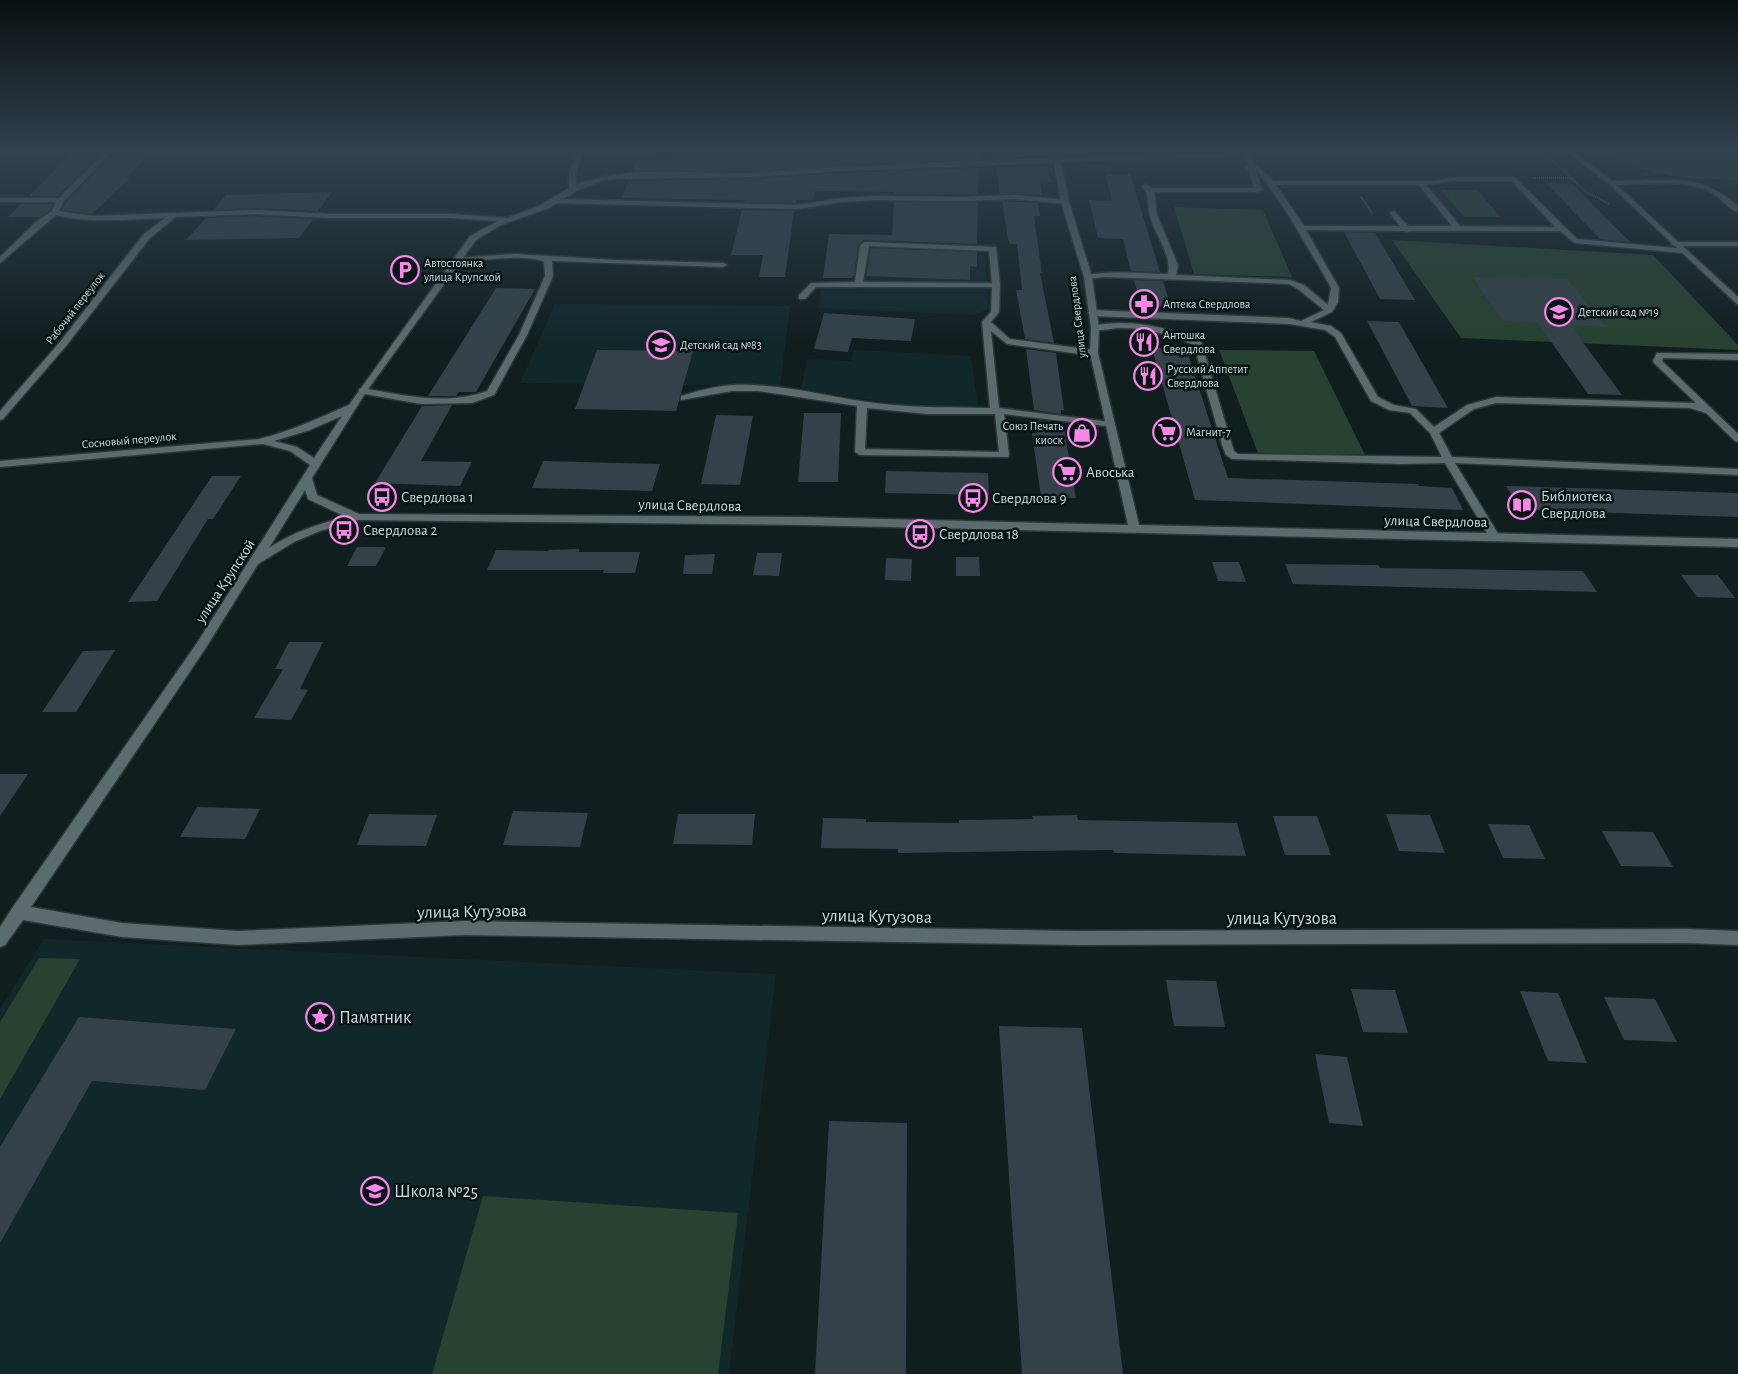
<svg xmlns="http://www.w3.org/2000/svg" width="1738" height="1374" viewBox="0 0 1738 1374" font-family="'Alegreya Sans',sans-serif">
<rect width="100%" height="100%" fill="#101e20"/>
<path fill="#11282b" d="M 870,250 L 985,255 L 988,309 L 975,315 L 819,308 L 821,288 L 864,290 Z
M 555,304 L 790,306 L 780,386 L 520,383 Z
M 854,350 L 971,356 L 978,407 L 899,404 L 801,390 L 807,359 L 851,361 Z
M 44,939 L 776,974 L 729,1374 L 0,1374 L 0,1009 Z"/>
<path fill="#274230" d="M 1607,151 L 1738,151 L 1738,180 C 1689,179 1654,178 1609,156 Z
M 1441,190 L 1477,190 L 1501,217 L 1464,217 Z
M 1174,207 L 1263,210 L 1292,277 L 1194,274 Z
M 1392,240 L 1653,255 L 1738,345 L 1738,350 L 1461,338 Z
M 1219,350 L 1314,351 L 1365,455 L 1258,453 Z
M 39,958 L 80,959 L 0,1099 L 0,1022 Z
M 483,1196 L 738,1213 L 718,1374 L 432,1374 Z"/>
<path fill="#344148" d="M 843,151 L 979,151 L 979,159 L 752,171 L 633,171 L 637,160 Z
M 993,151 L 1043,151 L 1045,156 L 995,158 Z
M 150,153 L 127,178 L 130,178 L 92,214 L 62,210 L 66,202 L 113,154 Z
M 100,154 L 58,196 L 29,196 L 70,155 Z
M 1047,165 L 1051,182 L 1040,182 L 1042,195 L 1000,194 L 996,167 Z
M 979,168 L 978,194 L 894,194 L 894,192 L 815,191 L 813,200 L 796,200 L 796,203 L 744,202 L 745,200 L 621,198 L 629,181 L 751,179 L 842,173 Z
M 1105,174 L 1130,174 L 1160,272 L 1131,271 L 1123,239 L 1098,238 L 1089,200 L 1112,201 Z
M 1546,183 L 1572,184 L 1630,242 L 1600,239 Z
M 332,192 L 318,211 L 255,208 L 213,210 L 226,195 Z
M 1002,201 L 1038,203 L 1040,216 L 1034,216 L 1042,274 L 1040,273 L 1054,343 L 1025,339 L 1016,290 L 1022,290 L 1017,244 L 1009,244 Z
M 894,202 L 978,202 L 977,244 L 864,240 L 858,246 L 854,276 L 852,276 L 852,278 L 823,278 L 829,234 L 892,235 Z
M 21,204 L 53,204 L 50,210 L 40,217 L 8,217 Z
M 742,210 L 794,211 L 785,277 L 759,277 L 763,255 L 731,255 Z
M 255,216 L 313,219 L 299,238 L 186,240 L 206,218 Z
M 1344,232 L 1375,233 L 1415,300 L 1380,299 Z
M 871,248 L 977,252 L 977,267 L 970,266 L 970,280 L 866,276 Z
M 1472,277 L 1567,279 L 1606,327 L 1570,325 L 1622,395 L 1588,394 L 1538,323 L 1503,321 Z
M 1134,280 L 1163,281 L 1171,307 L 1141,306 Z
M 496,288 L 535,289 L 476,392 L 459,392 L 456,396 L 428,396 Z
M 824,313 L 915,319 L 911,341 L 852,338 L 848,352 L 814,349 Z
M 1367,321 L 1399,322 L 1448,408 L 1412,406 Z
M 1152,348 L 1186,348 L 1228,478 L 1418,484 L 1419,486 L 1452,488 L 1463,510 L 1195,500 Z
M 1026,349 L 1056,353 L 1064,410 L 1061,410 L 1061,414 L 1034,410 Z
M 597,350 L 693,351 L 676,411 L 575,409 Z
M 452,405 L 421,461 L 472,462 L 460,486 L 375,483 L 422,406 Z
M 804,413 L 841,413 L 838,482 L 798,482 Z
M 716,415 L 753,416 L 740,485 L 701,484 Z
M 1035,420 L 1063,423 L 1076,498 L 1041,497 L 1032,433 L 1037,433 Z
M 543,461 L 618,463 L 660,464 L 652,491 L 532,488 Z
M 886,471 L 988,473 L 989,495 L 885,493 Z
M 212,476 L 241,476 L 213,519 L 208,519 L 157,601 L 128,602 Z
M 1506,486 L 1738,493 L 1738,517 L 1521,510 Z
M 357,547 L 386,547 L 376,566 L 347,566 Z
M 579,549 L 579,552 L 640,552 L 635,573 L 603,573 L 604,570 L 487,570 L 496,550 L 548,551 L 549,550 Z
M 757,553 L 782,553 L 779,576 L 753,575 Z
M 715,554 L 712,574 L 683,574 L 685,555 Z
M 956,557 L 979,557 L 980,576 L 956,576 Z
M 886,558 L 912,559 L 911,581 L 885,580 Z
M 1212,562 L 1239,562 L 1246,582 L 1218,581 Z
M 1285,564 L 1378,565 L 1380,568 L 1583,571 L 1597,592 L 1293,584 Z
M 1681,575 L 1718,575 L 1735,598 L 1697,597 Z
M 289,642 L 323,642 L 300,689 L 308,690 L 291,720 L 254,718 L 283,669 L 275,669 Z
M 115,650 L 76,712 L 42,712 L 83,651 Z
M 0,774 L 28,774 L 0,816 Z
M 197,807 L 260,809 L 245,839 L 180,837 Z
M 513,811 L 588,813 L 580,847 L 503,845 Z
M 369,814 L 437,815 L 426,846 L 357,845 Z
M 678,814 L 755,814 L 752,845 L 673,844 Z
M 1386,814 L 1430,815 L 1445,853 L 1399,851 Z
M 1077,815 L 1078,820 L 1237,823 L 1246,856 L 1114,853 L 1113,850 L 898,853 L 898,849 L 821,848 L 823,818 L 866,819 L 866,822 L 959,823 L 959,820 L 1033,819 L 1032,816 Z
M 1273,816 L 1317,816 L 1331,855 L 1285,855 Z
M 1488,824 L 1529,825 L 1545,859 L 1503,858 Z
M 1602,831 L 1653,832 L 1673,867 L 1621,866 Z
M 1166,980 L 1216,981 L 1225,1027 L 1174,1026 Z
M 1351,989 L 1395,990 L 1408,1033 L 1363,1032 Z
M 1520,991 L 1558,993 L 1587,1063 L 1548,1061 Z
M 1604,997 L 1655,999 L 1677,1042 L 1624,1040 Z
M 79,1017 L 236,1029 L 205,1090 L 92,1081 L 0,1243 L 0,1147 Z
M 999,1026 L 1082,1028 L 1123,1374 L 1022,1374 Z
M 1315,1054 L 1347,1057 L 1363,1126 L 1329,1123 Z
M 829,1121 L 907,1123 L 906,1374 L 815,1374 Z"/>
<g fill="none" stroke-linecap="round" stroke-linejoin="round">
<defs>
<path id="service" d="M 1244,152 L 1273,181 L 1432,181 L 1453,177 L 1514,177 L 1577,239 L 1686,249 L 1686,253 L 1683,253 L 1575,243 L 1560,231 L 1410,231 L 1407,232 L 1404,231 L 1306,230 L 1339,288 L 1338,302 L 1332,312 L 1311,322 L 1331,326 L 1341,333 L 1378,397 L 1394,405 L 1416,409 L 1434,427 L 1467,405 L 1496,397 L 1696,403 L 1654,363 L 1653,361 L 1657,353 L 1738,354 L 1738,360 L 1663,358 L 1662,361 L 1738,434 L 1738,442 L 1735,441 L 1706,413 L 1690,408 L 1496,403 L 1474,409 L 1439,433 L 1452,457 L 1738,469 L 1738,475 L 1455,463 L 1500,537 L 1495,541 L 1491,540 L 1445,463 L 1402,464 L 1232,459 L 1226,455 L 1222,445 L 1194,345 C 1171,335 1147,328 1121,328 C 1112,328 1097,333 1091,328 L 1092,326 C 1129,318 1167,327 1201,341 L 1232,445 L 1234,451 L 1238,454 L 1442,457 L 1430,433 L 1410,413 L 1389,410 L 1371,401 L 1335,337 L 1325,330 L 1289,324 L 1092,316 L 1088,313 L 1092,310 L 1289,318 L 1301,321 L 1324,310 L 1298,289 L 1289,284 L 1105,277 L 1088,279 L 1084,277 C 1096,269 1151,274 1168,274 C 1172,254 1155,235 1150,216 C 1147,205 1150,194 1142,186 L 1146,184 L 1152,188 L 1254,188 L 1249,171 L 1245,166 L 1248,164 L 1241,154 ZM 1256,171 L 1267,183 L 1286,211 L 1324,275 L 1331,288 L 1328,305 L 1304,285 L 1290,280 L 1176,275 L 1178,265 L 1157,215 L 1154,192 L 1258,192 L 1262,190 ZM 1453,181 L 1512,181 L 1555,227 L 1460,226 L 1426,185 ZM 1276,185 L 1419,185 L 1452,226 L 1408,226 L 1394,211 L 1390,213 L 1400,226 L 1304,226 Z
M 1646,180 C 1686,179 1707,180 1738,206 L 1738,212 C 1726,208 1719,195 1707,190 C 1678,178 1641,185 1611,185 L 1607,183 L 1611,181 Z
M 1015,195 L 1065,200 L 1069,202 L 1065,204 L 1015,199 L 962,201 L 876,200 L 842,202 L 798,209 L 555,203 L 551,201 L 555,199 L 798,205 L 842,198 L 876,196 L 962,197 Z
M 864,242 L 996,247 L 1000,285 L 999,312 L 991,322 L 1010,339 L 1094,350 L 1098,353 L 1094,356 L 1007,344 L 991,331 L 999,408 L 1111,422 L 1114,423 L 1114,427 L 1004,414 L 1009,455 L 1008,457 L 860,455 L 855,452 L 857,406 L 758,391 L 732,391 L 681,400 L 681,396 C 698,391 715,386 733,385 C 784,383 833,399 883,404 C 919,408 954,407 990,408 L 982,322 L 991,312 L 992,287 L 816,287 L 805,299 L 799,299 L 799,295 L 811,283 L 855,282 L 860,246 ZM 869,246 L 989,251 L 992,283 L 863,282 ZM 867,408 L 927,414 L 995,414 L 999,452 L 865,449 Z
M 1672,242 L 1738,242 L 1738,246 L 1675,246 L 1671,244 Z
M 515,254 L 616,260 L 723,263 L 727,265 L 723,267 L 552,261 L 553,276 L 527,335 L 494,395 L 472,403 L 421,404 L 359,393 L 359,389 L 362,388 C 403,395 447,406 487,391 L 519,335 L 545,276 L 544,262 C 527,253 478,261 457,262 L 453,260 L 457,258 Z"/>
<path id="minor" d="M 106,151 L 113,151 L 64,201 L 59,211 L 94,216 L 255,210 L 330,214 L 451,214 L 507,218 L 539,206 L 569,188 L 569,174 L 578,151 L 584,151 L 575,174 L 576,185 C 631,163 695,175 752,173 C 782,172 813,168 843,167 C 977,160 1112,156 1247,151 L 1305,151 L 1302,153 L 1061,162 L 1069,202 L 1092,277 L 1099,328 L 1098,353 L 1139,525 L 1738,539 L 1738,547 L 803,525 L 358,520 L 320,531 L 294,542 L 258,564 L 205,649 L 31,907 L 122,923 L 238,931 L 465,921 L 1078,931 L 1686,929 L 1738,931 L 1738,945 L 1686,943 L 1078,945 L 465,935 L 238,945 L 122,937 L 23,920 L 5,945 L 0,947 L 0,927 L 13,907 L 197,643 L 310,465 L 290,451 L 263,444 L 0,467 L 0,461 L 259,439 C 291,431 319,418 349,405 L 470,236 L 498,221 L 451,218 L 330,218 L 255,214 L 175,217 L 149,239 L 66,346 L 3,419 L 0,420 L 0,411 L 60,342 L 143,235 L 165,218 C 129,219 92,224 56,215 L 0,263 L 0,257 L 36,222 L 52,211 L 56,202 L 0,202 L 0,198 L 59,198 ZM 1054,163 L 1061,202 L 1084,277 L 1091,328 L 1090,353 L 1128,525 L 803,517 L 359,514 L 317,495 L 312,478 L 366,392 L 476,240 L 501,225 L 549,208 L 576,191 L 595,183 L 612,179 L 751,177 L 842,171 ZM 342,416 L 314,458 L 297,447 L 274,441 L 310,430 ZM 305,490 L 308,499 L 346,517 C 318,524 293,532 269,548 Z
M 1566,151 L 1574,151 L 1613,182 L 1738,297 L 1738,305 L 1609,184 Z"/>
</defs>
<use href="#service" stroke="#2e3738" stroke-width="3"/>
<use href="#minor" stroke="#2e3738" stroke-width="3"/>
<path stroke="#667274" stroke-width="2" stroke-dasharray="1 1" stroke-linecap="butt" d="M 1493,151 L 1528,152 L 1549,157 L 1586,192 L 1609,204
M 1315,155 L 1369,151
M 1533,178 L 1571,178
M 1361,197 L 1372,213"/>
<use href="#service" fill="#5c6c6e" fill-rule="evenodd"/>
<use href="#minor" fill="#5c6c6e" fill-rule="evenodd"/>
</g>
<linearGradient id="sky" x2="0" y2="1"><stop stop-color="#091012"/><stop offset="0.44" stop-color="#31414e"/><stop offset="1" stop-color="#31414e" stop-opacity="0"/></linearGradient>
<rect width="1738" height="344" fill="url(#sky)"/>
<defs>
<symbol id="parking-ring" viewBox="-11 -11 22 22"><circle r="9.5" fill="#071516" stroke="#fa87e7" stroke-width="1.5"/><path d="M-3.5-5.5H1a3.5 3.5 0 0 1 0 7H-1V5.5H-3.5ZM-1-3.4V-.6H.8a1.4 1.4 0 0 0 0-2.8Z" fill="#fa87e7"/></symbol>
<symbol id="pharmacy-ring" viewBox="-11 -11 22 22"><circle r="9.5" fill="#071516" stroke="#fa87e7" stroke-width="1.5"/><path d="M-2-6h4v4h4v4h-4v4h-4v-4h-4v-4h4Z" fill="#fa87e7"/></symbol>
<symbol id="school-ring" viewBox="-11 -11 22 22"><circle r="9.5" fill="#071516" stroke="#fa87e7" stroke-width="1.5"/><path d="M0-5L7-2L0 1L-7-2ZM-4 1L0 2.5L4 1V4Q0 6-4 4Z" fill="#fa87e7"/></symbol>
<symbol id="restaurant-ring" viewBox="-11 -11 22 22"><circle r="9.5" fill="#071516" stroke="#fa87e7" stroke-width="1.5"/><path d="M-5-6h1v4h1v-4h1v4h1v-4h1v5L-1.5 .5V6h-2V.5L-5-1ZM5-6V6H3V1.5H1.5Q1.5-4 5-6Z" fill="#fa87e7"/></symbol>
<symbol id="supermarket-ring" viewBox="-11 -11 22 22"><circle r="9.5" fill="#071516" stroke="#fa87e7" stroke-width="1.5"/><path d="M-6-5.5h2.5l.6 2H6L4.5 2H-2.5L-4.4-4H-6ZM-1.5 3.2a1.3 1.3 0 1 0 .1 0ZM3 3.2a1.3 1.3 0 1 0 .1 0Z" fill="#fa87e7"/></symbol>
<symbol id="shop-ring" viewBox="-11 -11 22 22"><circle r="9.5" fill="#071516" stroke="#fa87e7" stroke-width="1.5"/><path d="M-5-2.5h2.3a2.7 3.5 0 0 1 5.4 0H5L5.5 6h-11ZM-1.5-2.5h3a1.5 2.3 0 0 0-3 0Z" fill="#fa87e7"/></symbol>
<symbol id="bus-ring" viewBox="-11 -11 22 22"><circle r="9.5" fill="#071516" stroke="#fa87e7" stroke-width="1.5"/><path d="M-5-6H5V4H4V6H2V4H-2V6H-4V4H-5ZM-3.5-4V0h7V-4ZM-3.5 1.2v1.5H-2V1.2ZM2 1.2v1.5H3.5V1.2Z" fill="#fa87e7"/></symbol>
<symbol id="library-ring" viewBox="-11 -11 22 22"><circle r="9.5" fill="#071516" stroke="#fa87e7" stroke-width="1.5"/><path d="M-6-4Q-3-5.5-.7-3.5V5Q-3 3-6 4ZM6-4Q3-5.5 .7-3.5V5Q3 3 6 4Z" fill="#fa87e7"/></symbol>
<symbol id="sight-ring" viewBox="-11 -11 22 22"><circle r="9.5" fill="#071516" stroke="#fa87e7" stroke-width="1.5"/><path d="M0-6L1.8-2.2L6-1.7L2.9 1.2L3.7 5.4L0 3.3L-3.7 5.4L-2.9 1.2L-6-1.7L-1.8-2.2Z" fill="#fa87e7"/></symbol>
</defs>
<g fill-rule="evenodd">
<use href="#parking-ring" x="389" y="254" width="32" height="32"/>
<use href="#pharmacy-ring" x="1128" y="288" width="32" height="32"/>
<use href="#school-ring" x="1543" y="296" width="32" height="32"/>
<use href="#restaurant-ring" x="1128" y="326" width="32" height="32"/>
<use href="#school-ring" x="645" y="329" width="32" height="32"/>
<use href="#restaurant-ring" x="1132" y="360" width="32" height="32"/>
<use href="#supermarket-ring" x="1151" y="416" width="32" height="32"/>
<use href="#shop-ring" x="1066" y="417" width="32" height="32"/>
<use href="#supermarket-ring" x="1051" y="456" width="32" height="32"/>
<use href="#bus-ring" x="366" y="481" width="32" height="32"/>
<use href="#bus-ring" x="957" y="482" width="32" height="32"/>
<use href="#library-ring" x="1506" y="489" width="32" height="32"/>
<use href="#bus-ring" x="328" y="514" width="32" height="32"/>
<use href="#bus-ring" x="904" y="518" width="32" height="32"/>
<use href="#sight-ring" x="304" y="1001" width="32" height="32"/>
<use href="#school-ring" x="359" y="1175" width="32" height="32"/>
</g>
<g text-anchor="middle" stroke-width="5" stroke-linejoin="round" paint-order="stroke">
<g font-size="12" fill="#d3dcde" stroke="#071516" text-anchor="start">
<text x="424" y="267">Автостоянка<tspan x="424" dy="14">улица Крупской</tspan></text>
<text x="1163" y="308">Аптека Свердлова</text>
<text x="1578" y="316">Детский сад №19</text>
<text x="1163" y="339">Антошка<tspan x="1163" dy="14">Свердлова</tspan></text>
<text x="680" y="349">Детский сад №83</text>
<text x="1167" y="373">Русский Аппетит<tspan x="1167" dy="14">Свердлова</tspan></text>
<text x="1063" y="430" text-anchor="end">Союз Печать<tspan x="1063" dy="14">киоск</tspan></text>
<text x="1186" y="436">Магнит-7</text>
</g>
<g font-size="12" fill="#d3dcde" stroke="#071516">
<text transform="translate(75 308) rotate(-52)" y="4">Рабочий переулок</text>
<text transform="translate(1077 317) rotate(-97)" y="4">улица Свердлова</text>
<text transform="translate(129 440) rotate(-5)" y="4">Сосновый переулок</text>
</g>
<g font-size="15" fill="#d3dcde" stroke="#071516" text-anchor="start">
<text x="1086" y="477">Авоська</text>
<text x="1541" y="501">Библиотека<tspan x="1541" dy="17">Свердлова</tspan></text>
<text x="401" y="502">Свердлова 1</text>
<text x="992" y="503">Свердлова 9</text>
<text x="363" y="535">Свердлова 2</text>
<text x="939" y="539">Свердлова 18</text>
</g>
<g font-size="15" fill="#d3dcde" stroke="#071516">
<text transform="translate(690 505) rotate(1)" y="5">улица Свердлова</text>
<text transform="translate(1436 521) rotate(1)" y="5">улица Свердлова</text>
<text transform="translate(225 581) rotate(-57)" y="5">улица Крупской</text>
</g>
<g font-size="18" fill="#d3dcde" stroke="#071516">
<text transform="translate(472 911) rotate(-1)" y="6">улица Кутузова</text>
<text transform="translate(877 916) rotate(1)" y="6">улица Кутузова</text>
<text x="1282" y="924">улица Кутузова</text>
</g>
<g font-size="18" fill="#d3dcde" stroke="#071516" text-anchor="start">
<text x="339" y="1023">Памятник</text>
<text x="394" y="1197">Школа №25</text>
</g>
</g>
</svg>
